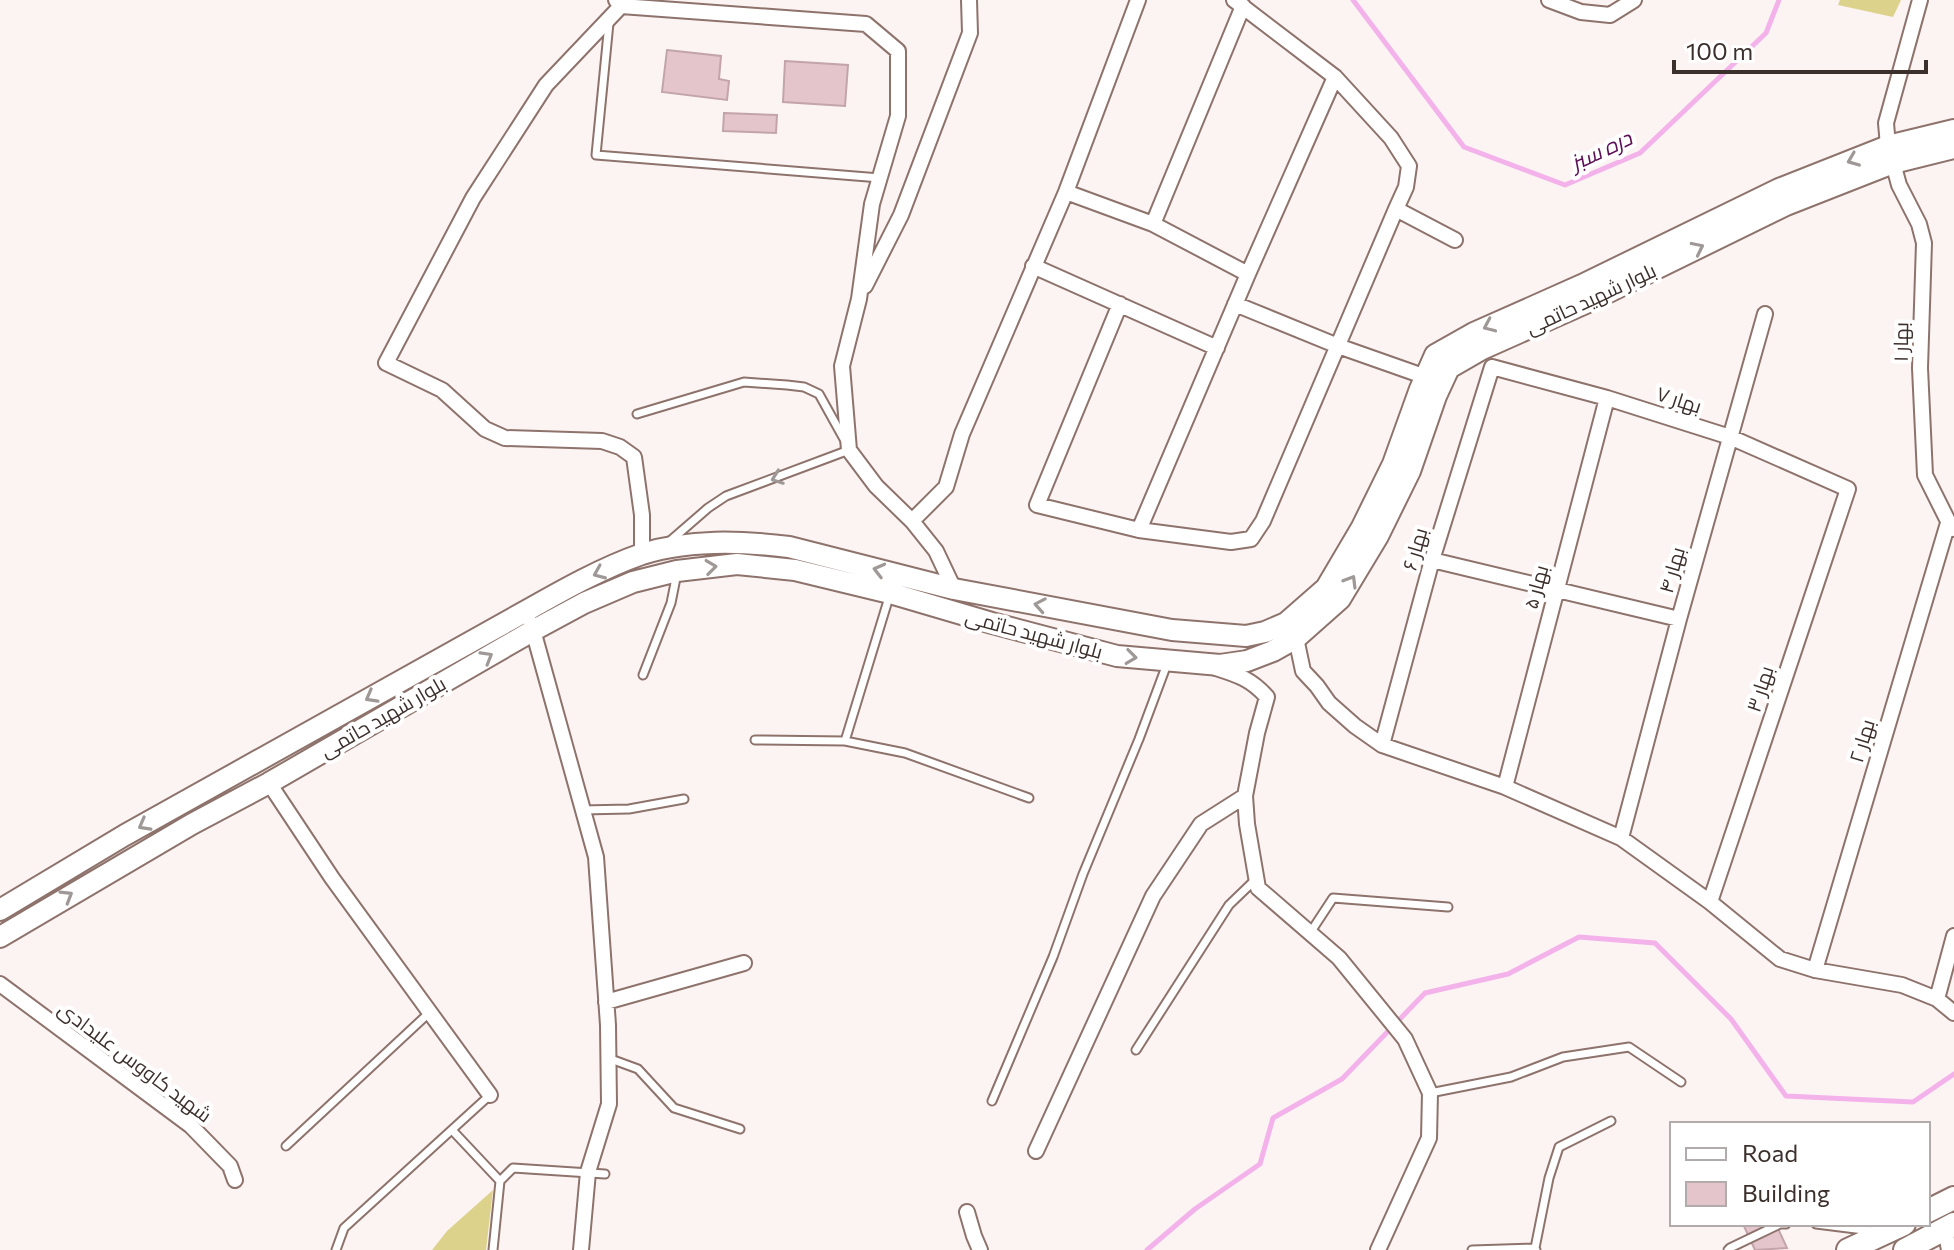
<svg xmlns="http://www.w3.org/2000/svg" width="1954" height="1250" viewBox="0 0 1954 1250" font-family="Commissioner,Cairo,sans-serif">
<rect width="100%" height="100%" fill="#fbf4f3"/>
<path fill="#ddd28c" d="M 1840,0 L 1901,0 L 1893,17 L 1838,5 Z
M 493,1190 L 486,1250 L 432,1250 L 447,1231 Z"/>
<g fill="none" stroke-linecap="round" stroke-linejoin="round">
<path stroke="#f4b2eb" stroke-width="5" d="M 1353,0 L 1464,147 L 1565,185 L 1640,153 L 1766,33 L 1779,0
M 1147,1250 L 1195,1209 L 1260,1164 L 1273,1118 L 1342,1079 L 1425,993 L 1508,974 L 1579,937 L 1655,943 L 1731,1019 L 1786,1096 L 1913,1102 L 1954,1074"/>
</g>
<path fill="#e5c5cc" stroke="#c2a4aa" stroke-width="2" d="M 667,50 L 721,56 L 719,79 L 729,81 L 727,100 L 662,92 Z
M 785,61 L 848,65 L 845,106 L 783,102 Z
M 724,113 L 777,115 L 776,133 L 723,131 Z
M 1743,1224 L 1776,1224 L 1787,1248 L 1755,1250 Z"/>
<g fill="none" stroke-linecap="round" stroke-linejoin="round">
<defs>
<path id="service" d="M 609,23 L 596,155 L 880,178
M 637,414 L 744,382 L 787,385 L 804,387 L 819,394 L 844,439
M 670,541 L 708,508 L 726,496 L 849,450
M 643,675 L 671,603 L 677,573
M 755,740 L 845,741 L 905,753 L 1029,798
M 845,741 L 890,594
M 582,810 L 629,809 L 684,799
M 1310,933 L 1333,898 L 1448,907
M 1136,1050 L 1229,905 L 1256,879
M 608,1058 L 638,1069 L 674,1108 L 740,1129
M 1430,1093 L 1511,1077 L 1563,1057 L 1629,1047 L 1681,1082
M 992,1101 L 1053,957 L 1083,874 L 1139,739 L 1167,664
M 452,1130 L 500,1181
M 286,1146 L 430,1012
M 1816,1224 L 1872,1231
M 1535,1248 L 1549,1178 L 1559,1147 L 1611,1121
M 336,1250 L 344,1228 L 490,1095
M 493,1250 L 500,1181 L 513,1168 L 605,1174
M 1472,1250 L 1535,1248 L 1536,1250
M 1728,1250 L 1730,1248 L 1780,1224 L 1786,1224"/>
<path id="minor" d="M 616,0 L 621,6 L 866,24 L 898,51 L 898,116 L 872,204 L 859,299 L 842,366 L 849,450 L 876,486 L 912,521 L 936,551 L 954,589
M 1234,0 L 1335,77 L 1391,138 L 1409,166 L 1406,187 L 1396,209 L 1455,240
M 1549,0 L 1581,12 L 1610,15 L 1634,0
M 621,6 L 546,85 L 473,198 L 386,363 L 442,390 L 485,429 L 505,438 L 602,441 L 620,447 L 634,457 L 642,515 L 642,554
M 1888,146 L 1886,123 L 1920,0
M 1893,163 L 1899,185 L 1919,224 L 1924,243 L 1920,368 L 1925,475 L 1952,529
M 1066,192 L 1153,224 L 1248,274
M 1153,224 L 1243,6
M 1033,266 L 1217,348
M 865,286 L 901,215 L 970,33 L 969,0
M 1120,304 L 1037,505 L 1139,530 L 1231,542 L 1251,539 L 1263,521 L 1396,209
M 1235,304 L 1338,346 L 1426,377
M 1492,367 L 1607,398 L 1730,437 L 1848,489 L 1710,902
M 912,521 L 946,487 L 962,434 L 1066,192 L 1138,0
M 1139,530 L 1248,274 L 1335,77
M 1432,560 L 1679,619
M 531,623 L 596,857 L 608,1025 L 609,1104 L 588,1172 L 581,1250
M 1296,638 L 1303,671 L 1317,686 L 1329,703 L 1355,726 L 1382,745 L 1505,787 L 1621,838 L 1710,902 L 1780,959 L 1815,970 L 1902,985 L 1937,999 L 1954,1013
M 1216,668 C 1238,675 1251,679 1267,697 L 1257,733 L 1245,796 L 1247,824 L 1258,888 L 1339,958 L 1405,1039 L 1430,1093 L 1429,1138 L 1378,1250
M 1382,745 L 1432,560 L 1492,367
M 269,783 L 332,878 L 490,1095
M 1505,787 L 1607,398
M 1621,838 L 1679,619 L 1765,314
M 1815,970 L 1948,523
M 0,984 L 191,1126 L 230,1166 L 235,1180
M 1937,999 L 1954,936
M 606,1002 L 744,963
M 1036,1151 L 1153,896 L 1201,824 L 1245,796
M 967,1212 L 974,1236 L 980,1250
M 1945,1229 L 1949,1250"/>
<path id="secondary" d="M 0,910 L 125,835 L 526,611 C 563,590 602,568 642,554 C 689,539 741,541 789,547 L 954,589 L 1172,630 L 1246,636 L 1265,632 L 1286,623 L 1326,588 L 1362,527 L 1393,464 L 1420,389 L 1435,355 L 1474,333 L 1582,285 L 1779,189 L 1888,146 L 1954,130
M 0,937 L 192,824 L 269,783 L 534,630 L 584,603 L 633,582 L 677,571 L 737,564 L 795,570 L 890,593 L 992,623 L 1117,656 L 1220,665 L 1247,661 L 1273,651 L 1296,638 L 1340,599 L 1378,536 L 1410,471 L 1436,396 L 1449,368 L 1482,349 L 1590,301 L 1786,205 L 1893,163 L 1954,148"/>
<path id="primary" d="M 1928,1211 L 1954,1198
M 1848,1250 L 1904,1224
M 1905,1250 L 1954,1224"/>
</defs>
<use href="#service" stroke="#8e736c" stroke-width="11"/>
<use href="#minor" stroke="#8e736c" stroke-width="18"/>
<use href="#secondary" stroke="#8e736c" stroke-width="24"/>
<use href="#primary" stroke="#8e736c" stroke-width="26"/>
<use href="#service" stroke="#fff" stroke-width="7"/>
<use href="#minor" stroke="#fff" stroke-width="14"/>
<use href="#secondary" stroke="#fff" stroke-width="20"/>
<use href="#primary" stroke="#fff" stroke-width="22"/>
</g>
<defs><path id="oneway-chevron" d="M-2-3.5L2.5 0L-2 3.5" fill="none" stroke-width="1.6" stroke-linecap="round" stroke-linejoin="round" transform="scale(2)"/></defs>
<g stroke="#9e9896">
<use href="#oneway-chevron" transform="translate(1853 160) rotate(158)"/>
<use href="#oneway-chevron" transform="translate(1698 248) rotate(-26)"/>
<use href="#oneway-chevron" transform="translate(1489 326) rotate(156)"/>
<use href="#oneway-chevron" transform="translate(777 478) rotate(160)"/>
<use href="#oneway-chevron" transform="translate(711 567) rotate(-7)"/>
<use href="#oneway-chevron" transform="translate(879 570) rotate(-166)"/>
<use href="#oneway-chevron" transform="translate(599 573) rotate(157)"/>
<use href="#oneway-chevron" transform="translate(1351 581) rotate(-59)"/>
<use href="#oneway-chevron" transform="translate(1040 605) rotate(-170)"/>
<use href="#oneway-chevron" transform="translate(487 657) rotate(-30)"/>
<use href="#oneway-chevron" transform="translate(1131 657) rotate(7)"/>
<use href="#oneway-chevron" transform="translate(371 697) rotate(151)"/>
<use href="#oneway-chevron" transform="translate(144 825) rotate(151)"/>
<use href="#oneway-chevron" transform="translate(67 896) rotate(-31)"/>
</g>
<g text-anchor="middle" stroke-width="8" stroke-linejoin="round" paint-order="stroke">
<g font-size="20" fill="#3c302d" stroke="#fff">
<text transform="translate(1591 299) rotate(-25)" y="7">بلوار شهید حاتمی</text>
<text transform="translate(1901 342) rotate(-89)" y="7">بهار ۱</text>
<text transform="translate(1679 400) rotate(18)" y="7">بهار ۷</text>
<text transform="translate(1415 549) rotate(-74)" y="7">بهار ۶</text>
<text transform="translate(1672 570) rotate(-74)" y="7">بهار ۴</text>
<text transform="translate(1536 587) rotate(-75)" y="7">بهار ۵</text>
<text transform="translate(1034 634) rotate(15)" y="7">بلوار شهید حاتمی</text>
<text transform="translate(1760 689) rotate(-72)" y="7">بهار ۳</text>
<text transform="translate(383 717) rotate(-30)" y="7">بلوار شهید حاتمی</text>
<text transform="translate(1862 741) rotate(-73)" y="7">بهار ۲</text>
<text transform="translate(135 1062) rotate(37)" y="7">شهید کاووس علیدادی</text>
</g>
<g font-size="22" font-style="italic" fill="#5c0f57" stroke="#fff">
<text transform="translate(1601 150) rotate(-25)" y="8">دره سبز</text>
</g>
</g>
<rect x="1670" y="1122" width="260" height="104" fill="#ffffff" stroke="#b1acab" stroke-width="2"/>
<rect x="1686" y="1148" width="40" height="12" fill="#ffffff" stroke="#b1acab" stroke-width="2"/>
<text x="1742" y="1162" font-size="24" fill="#3c302d">Road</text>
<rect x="1686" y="1182" width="40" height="24" fill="#e5c5cc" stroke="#b1acab" stroke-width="2"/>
<text x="1742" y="1202" font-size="24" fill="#3c302d">Building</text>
<path d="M1674 60v12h252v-12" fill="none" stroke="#3c302d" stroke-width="4"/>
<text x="1686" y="60" font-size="24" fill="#3c302d" stroke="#ffffff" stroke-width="6" paint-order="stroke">100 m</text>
</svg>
